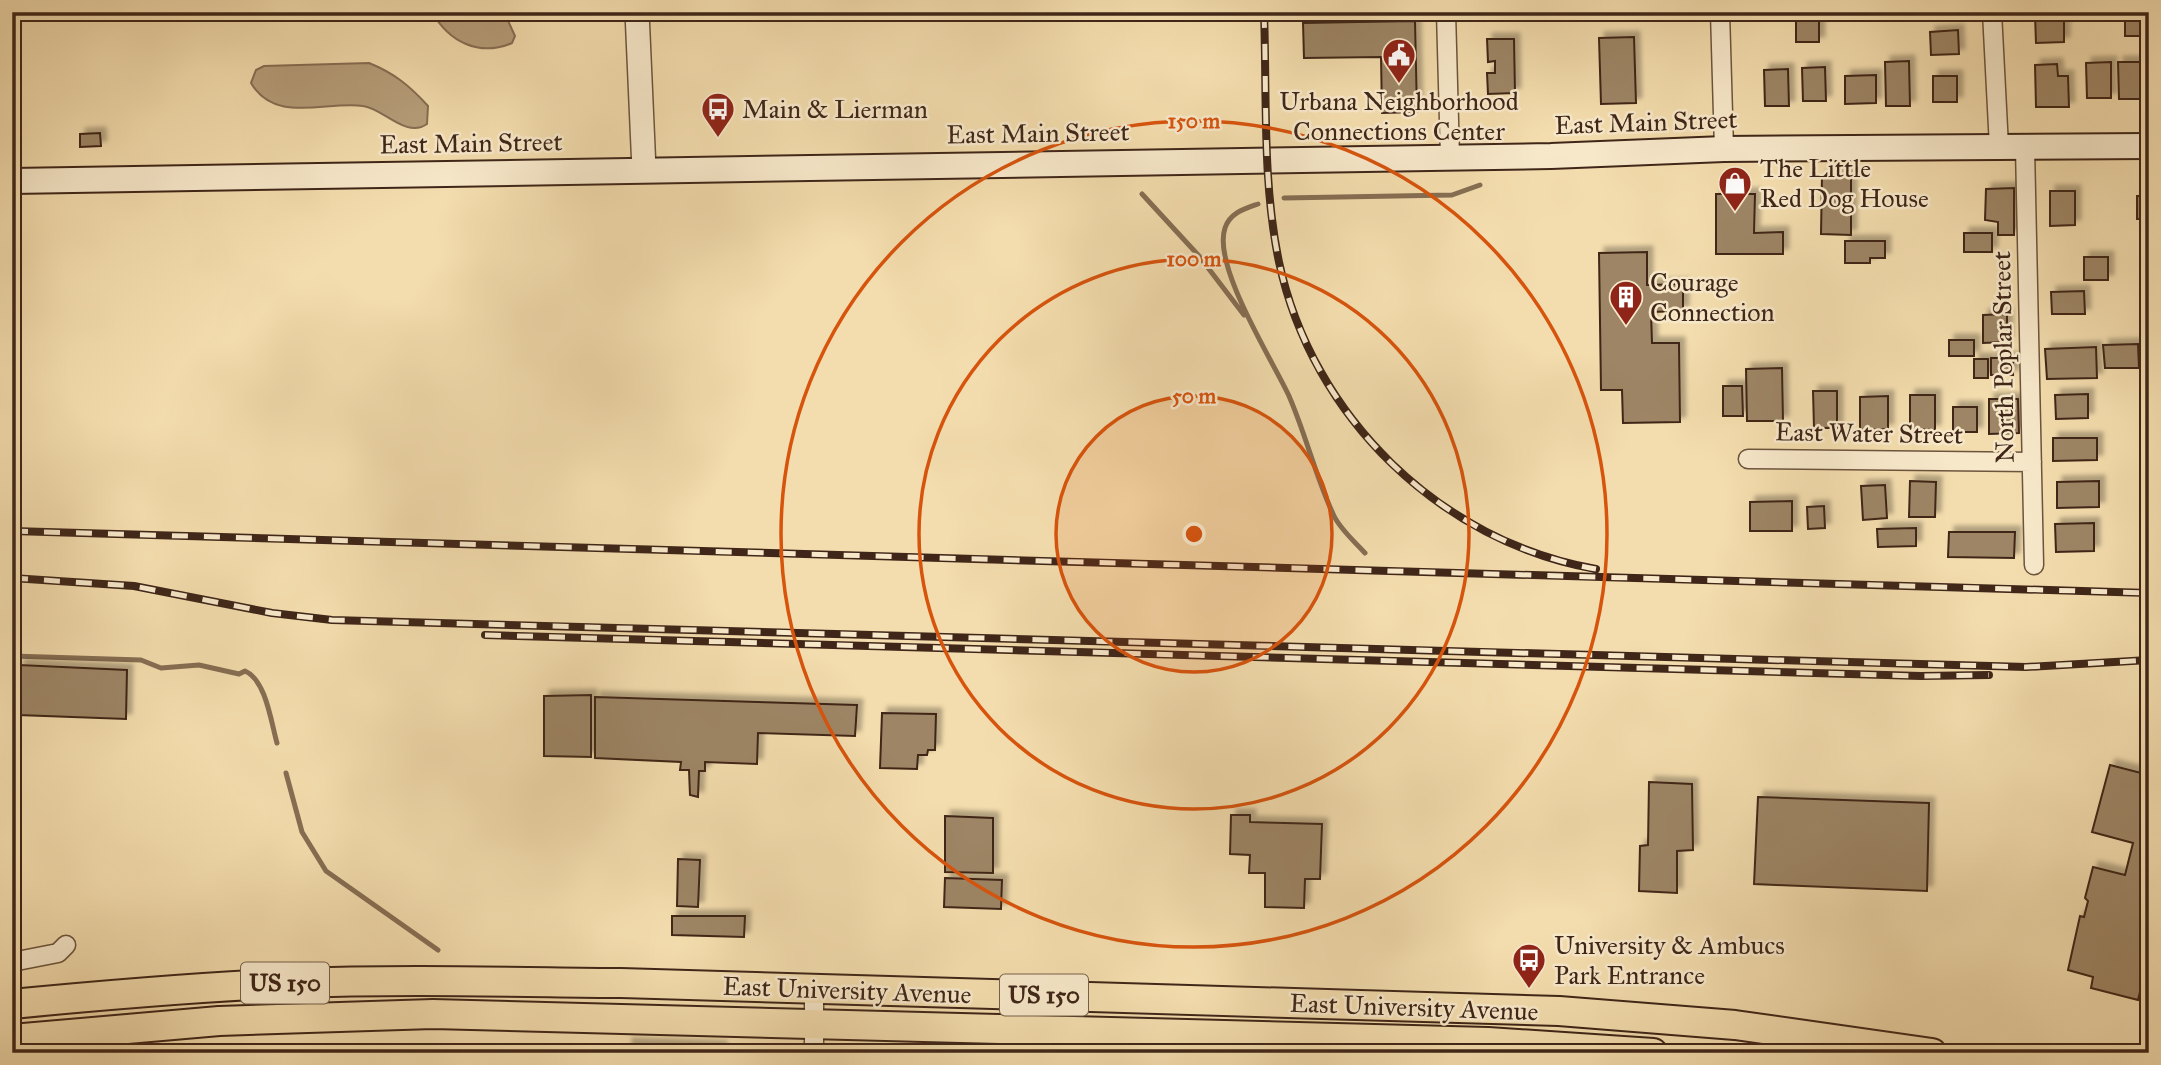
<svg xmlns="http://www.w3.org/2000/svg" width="2161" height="1065" viewBox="0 0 2161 1065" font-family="'IM FELL Great Primer',serif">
<defs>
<filter id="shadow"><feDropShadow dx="5.5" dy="-5.5" stdDeviation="2" flood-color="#0004"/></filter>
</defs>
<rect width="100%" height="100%" fill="#f3dcad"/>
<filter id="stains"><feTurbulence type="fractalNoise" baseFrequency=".00286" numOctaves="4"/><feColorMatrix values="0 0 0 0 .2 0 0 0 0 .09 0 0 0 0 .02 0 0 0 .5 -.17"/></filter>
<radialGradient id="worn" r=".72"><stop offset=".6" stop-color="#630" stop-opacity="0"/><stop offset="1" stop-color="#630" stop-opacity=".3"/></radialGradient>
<path fill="#b69e7a" stroke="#866e53" stroke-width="2" d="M 432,12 L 504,12 L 515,36 L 512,43 C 479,57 449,42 432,12 Z
M 369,63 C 394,73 410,86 428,106 L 427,124 C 406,139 383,108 363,106 C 325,101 275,124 251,83 L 256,70 L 264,66 Z"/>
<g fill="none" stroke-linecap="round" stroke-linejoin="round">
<path stroke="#866e53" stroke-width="5" d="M 1142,194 L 1199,256 L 1244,315
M 1284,198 L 1452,195 L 1480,185
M 1258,204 C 1244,209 1230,213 1225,228 C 1212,266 1273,361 1289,396 C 1306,435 1316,478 1334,516 C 1341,530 1355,542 1365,553
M 12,656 L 141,660 L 161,668 L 199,665 L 239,674 L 245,671 C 266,680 271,722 277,743
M 286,773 L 302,832 L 326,871 L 438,950"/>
</g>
<path fill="#9d8565" stroke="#3f2618" stroke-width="2" filter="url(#shadow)" d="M 2125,14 L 2149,14 L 2149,36 L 2125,36 Z
M 2035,15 L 2064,15 L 2064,42 L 2036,43 Z
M 1819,20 L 1819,42 L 1796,42 L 1796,21 Z
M 1415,21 L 1417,112 L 1382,113 L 1381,57 L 1304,58 L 1303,23 Z
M 1958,30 L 1959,54 L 1931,55 L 1930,32 Z
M 1634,37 L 1636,103 L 1601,104 L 1599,38 Z
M 1487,39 L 1514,39 L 1515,93 L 1488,94 L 1487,73 L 1495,73 L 1495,61 L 1488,62 Z
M 1909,61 L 1910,106 L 1886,106 L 1885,62 Z
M 2111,62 L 2111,98 L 2087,98 L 2086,63 Z
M 2118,62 L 2140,62 L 2141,99 L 2119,99 Z
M 2057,64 L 2058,76 L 2068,76 L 2069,107 L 2036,107 L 2035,65 Z
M 1825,67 L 1826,101 L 1803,101 L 1802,68 Z
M 1788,69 L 1789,106 L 1765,106 L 1764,70 Z
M 1876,75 L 1876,103 L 1845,104 L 1845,76 Z
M 1933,76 L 1957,76 L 1957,102 L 1933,102 Z
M 100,133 L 101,146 L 80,147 L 80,134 Z
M 1822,175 L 1851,176 L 1851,235 L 1821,234 Z
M 2014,188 L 2014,235 L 1998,235 L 1998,222 L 1985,220 L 1986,189 Z
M 2050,191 L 2075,191 L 2075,225 L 2050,226 Z
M 1716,194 L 1755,194 L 1754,233 L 1783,232 L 1783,254 L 1716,254 Z
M 2137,196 L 2149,196 L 2149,227 L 2145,227 L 2145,219 L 2137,219 Z
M 1964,233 L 1992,233 L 1992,252 L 1964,252 Z
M 1845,241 L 1885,241 L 1885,258 L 1870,258 L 1870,263 L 1845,263 Z
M 1647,252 L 1647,285 L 1683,284 L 1683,311 L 1651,312 L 1652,343 L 1679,343 L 1680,422 L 1623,423 L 1622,390 L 1601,390 L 1599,253 Z
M 2084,257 L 2108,257 L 2108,280 L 2084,280 Z
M 2084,291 L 2085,314 L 2052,314 L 2051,292 Z
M 2007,314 L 2007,342 L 1983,343 L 1983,315 Z
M 1949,340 L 1974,340 L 1974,356 L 1949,356 Z
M 2138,344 L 2139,368 L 2105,368 L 2103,345 Z
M 2096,347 L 2097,378 L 2047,379 L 2045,349 Z
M 1991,358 L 2013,358 L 2013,375 L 1991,375 Z
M 1974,359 L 1988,359 L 1988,378 L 1974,378 Z
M 1782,368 L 1783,421 L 1747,421 L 1746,369 Z
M 1723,386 L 1742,386 L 1743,416 L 1723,416 Z
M 1813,391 L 1837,391 L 1837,428 L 1814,428 Z
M 2088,394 L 2088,418 L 2056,419 L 2055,395 Z
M 1910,395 L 1935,395 L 1935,430 L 1910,429 Z
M 1888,396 L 1888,429 L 1860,430 L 1860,397 Z
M 1989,399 L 2018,399 L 2019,433 L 1989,434 Z
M 1953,407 L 1977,407 L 1977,432 L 1953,432 Z
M 2053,438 L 2097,438 L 2097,460 L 2053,461 Z
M 1910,481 L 1936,482 L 1935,517 L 1909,517 Z
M 2099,481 L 2099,507 L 2057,508 L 2057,482 Z
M 1885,485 L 1887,518 L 1863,520 L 1861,486 Z
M 1792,501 L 1792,531 L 1750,531 L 1750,502 Z
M 1824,506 L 1825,528 L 1808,529 L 1807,507 Z
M 2094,523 L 2094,551 L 2056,552 L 2055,524 Z
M 1916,528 L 1916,546 L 1878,547 L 1877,529 Z
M 1949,532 L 2015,532 L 2014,558 L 1948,557 Z
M 19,665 L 127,670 L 126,719 L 18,715 Z
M 591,695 L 591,757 L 544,756 L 544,696 Z
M 595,697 L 857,705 L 855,736 L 758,733 L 757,764 L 705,762 L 705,771 L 699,771 L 698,797 L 690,795 L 689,770 L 680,770 L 681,762 L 595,758 Z
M 882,713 L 936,714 L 935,750 L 928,750 L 927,755 L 918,755 L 917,769 L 880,768 Z
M 2110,765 L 2149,775 L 2149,994 L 2140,992 L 2138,1000 L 2091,988 L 2093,977 L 2068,970 L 2080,916 L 2084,917 L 2088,901 L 2085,898 L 2093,867 L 2125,875 L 2133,843 L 2092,832 Z
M 1649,782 L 1692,784 L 1693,850 L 1677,851 L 1677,893 L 1639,891 L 1640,846 L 1648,845 Z
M 1758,797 L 1929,803 L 1927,891 L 1754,884 Z
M 1231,815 L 1250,815 L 1250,822 L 1322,824 L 1320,879 L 1305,879 L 1304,908 L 1265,907 L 1265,873 L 1249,873 L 1250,855 L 1230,854 Z
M 945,816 L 993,818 L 993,873 L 945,872 Z
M 678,859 L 700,860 L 698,907 L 677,906 Z
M 945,878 L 1002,880 L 1001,909 L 944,907 Z
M 672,916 L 745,916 L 744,937 L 672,935 Z
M 627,1044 L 721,1047 L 721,1053 L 627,1053 Z"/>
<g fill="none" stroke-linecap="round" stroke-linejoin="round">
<defs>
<path id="minor" d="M 1446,12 L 1450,157
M 1720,12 L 1724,149
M 1992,12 L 1999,147
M 2025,147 L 2034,565
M 1748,459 L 2032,462
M 12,962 L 58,953 L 66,945
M 814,1053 L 814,989"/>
<path id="tertiary" d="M 637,12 L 644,170"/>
<path id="secondary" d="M 12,181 L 1551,156 L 1724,149 L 2149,146"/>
<path id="primary" d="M 12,1004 C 106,995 199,987 293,983 C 402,979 512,982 621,983 L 1559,1011 L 1735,1025 L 1932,1053
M 12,1039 L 219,1021 L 433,1014 L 1488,1042 L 1653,1053"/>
</defs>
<use href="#minor" stroke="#6c543d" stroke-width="21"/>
<use href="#tertiary" stroke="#6c543d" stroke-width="26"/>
<use href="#secondary" stroke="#3f2618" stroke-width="28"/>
<use href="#primary" stroke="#3f2618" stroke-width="32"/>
<use href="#minor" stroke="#f7e8ca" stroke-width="18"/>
<use href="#tertiary" stroke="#f7e8ca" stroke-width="23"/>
<use href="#secondary" stroke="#f7e8ca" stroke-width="24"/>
<use href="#primary" stroke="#f3dcad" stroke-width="28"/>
<defs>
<path id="rail" d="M 1264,12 C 1267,95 1262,181 1279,262 C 1312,417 1441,542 1596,569
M 12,531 L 2149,593
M 12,578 L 134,586 L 272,613 L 332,620 L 2026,667 L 2149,660
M 485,635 L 1921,676 L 1989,675"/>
</defs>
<use href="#rail" stroke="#3f2618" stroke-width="8"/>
<use href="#rail" stroke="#f7e8ca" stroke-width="5" stroke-dasharray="16" stroke-linecap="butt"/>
</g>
<circle cx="1194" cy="534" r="138" fill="#d7540d" fill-opacity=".12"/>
<g fill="none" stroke="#d7540d" stroke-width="3.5">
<circle cx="1194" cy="534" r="138"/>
<circle cx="1194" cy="534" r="275"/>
<circle cx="1194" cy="534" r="413"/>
</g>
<defs>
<symbol id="civic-pin" viewBox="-11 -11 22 30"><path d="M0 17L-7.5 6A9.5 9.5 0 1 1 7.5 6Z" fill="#8f2418" stroke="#f7e8ca"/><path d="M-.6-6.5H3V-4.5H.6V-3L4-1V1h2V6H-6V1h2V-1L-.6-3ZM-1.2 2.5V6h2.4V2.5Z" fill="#fff"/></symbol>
<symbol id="bus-pin" viewBox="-11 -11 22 30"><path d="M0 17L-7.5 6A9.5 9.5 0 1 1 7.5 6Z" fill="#8f2418" stroke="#f7e8ca"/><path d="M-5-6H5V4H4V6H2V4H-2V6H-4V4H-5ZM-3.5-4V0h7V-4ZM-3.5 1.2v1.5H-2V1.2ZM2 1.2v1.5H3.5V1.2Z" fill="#fff"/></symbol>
<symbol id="shop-pin" viewBox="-11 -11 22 30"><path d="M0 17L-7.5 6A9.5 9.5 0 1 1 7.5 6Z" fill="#8f2418" stroke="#f7e8ca"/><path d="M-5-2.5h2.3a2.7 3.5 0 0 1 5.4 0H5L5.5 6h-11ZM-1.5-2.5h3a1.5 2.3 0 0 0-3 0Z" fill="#fff"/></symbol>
<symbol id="building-pin" viewBox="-11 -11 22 30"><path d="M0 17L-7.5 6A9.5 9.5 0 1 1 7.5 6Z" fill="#8f2418" stroke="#f7e8ca"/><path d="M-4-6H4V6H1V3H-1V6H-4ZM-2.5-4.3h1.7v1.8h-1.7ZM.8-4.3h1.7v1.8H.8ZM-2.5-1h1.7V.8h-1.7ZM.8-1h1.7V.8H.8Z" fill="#fff"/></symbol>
</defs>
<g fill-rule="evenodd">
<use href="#civic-pin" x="1380" y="36" width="38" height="52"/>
<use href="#bus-pin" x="699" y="90" width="38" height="52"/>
<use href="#shop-pin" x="1716" y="164" width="38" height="52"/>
<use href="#building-pin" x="1607" y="278" width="38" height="52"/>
<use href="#bus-pin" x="1510" y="941" width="38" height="52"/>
</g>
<g text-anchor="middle" stroke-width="5" stroke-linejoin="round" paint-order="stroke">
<g fill="#f7e8ca" stroke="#76604d" stroke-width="2">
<rect x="241" y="962.5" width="88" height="41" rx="5"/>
<rect x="1000" y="974.5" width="88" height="41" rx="5"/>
</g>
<g font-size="24" font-weight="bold" fill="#3f2618">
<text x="285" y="991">US 150</text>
<text x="1044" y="1003">US 150</text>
</g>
<g font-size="26" fill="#3f2618" stroke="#f7e8ca" text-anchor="start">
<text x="1399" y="110" text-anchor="middle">Urbana Neighborhood<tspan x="1399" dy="30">Connections Center</tspan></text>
<text x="742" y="118">Main &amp; Lierman</text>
<text x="1760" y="177">The Little<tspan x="1760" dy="30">Red Dog House</tspan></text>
<text x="1650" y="291">Courage<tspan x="1650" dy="30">Connection</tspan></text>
<text x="1554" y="954">University &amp; Ambucs<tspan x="1554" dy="30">Park Entrance</tspan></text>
</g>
<g font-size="26" fill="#3f2618" stroke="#f7e8ca">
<text transform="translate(1646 122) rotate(-2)" y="9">East Main Street</text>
<text transform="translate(1038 133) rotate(-1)" y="9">East Main Street</text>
<text transform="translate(471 143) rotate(-1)" y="9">East Main Street</text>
<text transform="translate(2003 357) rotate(-91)" y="9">North Poplar Street</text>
<text transform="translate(1869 433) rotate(1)" y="9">East Water Street</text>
<text transform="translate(847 990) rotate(2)" y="9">East University Avenue</text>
<text transform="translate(1414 1007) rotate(2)" y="9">East University Avenue</text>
</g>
</g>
<circle cx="1194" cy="534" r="10" fill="#d7540d" stroke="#f7e8ca" stroke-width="3.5"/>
<g font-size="21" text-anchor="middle" font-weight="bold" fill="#d7540d" stroke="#f7e8ca" stroke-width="5" stroke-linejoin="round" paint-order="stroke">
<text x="1194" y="128">150 m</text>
<text x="1194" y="266">100 m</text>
<text x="1194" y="403">50 m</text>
</g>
<rect width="2161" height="1065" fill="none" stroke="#f3dcad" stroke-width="42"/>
<rect x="14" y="14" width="2133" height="1037" fill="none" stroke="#3f2618" stroke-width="3.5"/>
<rect x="21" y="21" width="2119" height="1023" fill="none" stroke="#3f2618" stroke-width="2"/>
<rect width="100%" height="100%" filter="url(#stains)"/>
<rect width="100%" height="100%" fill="url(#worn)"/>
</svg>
